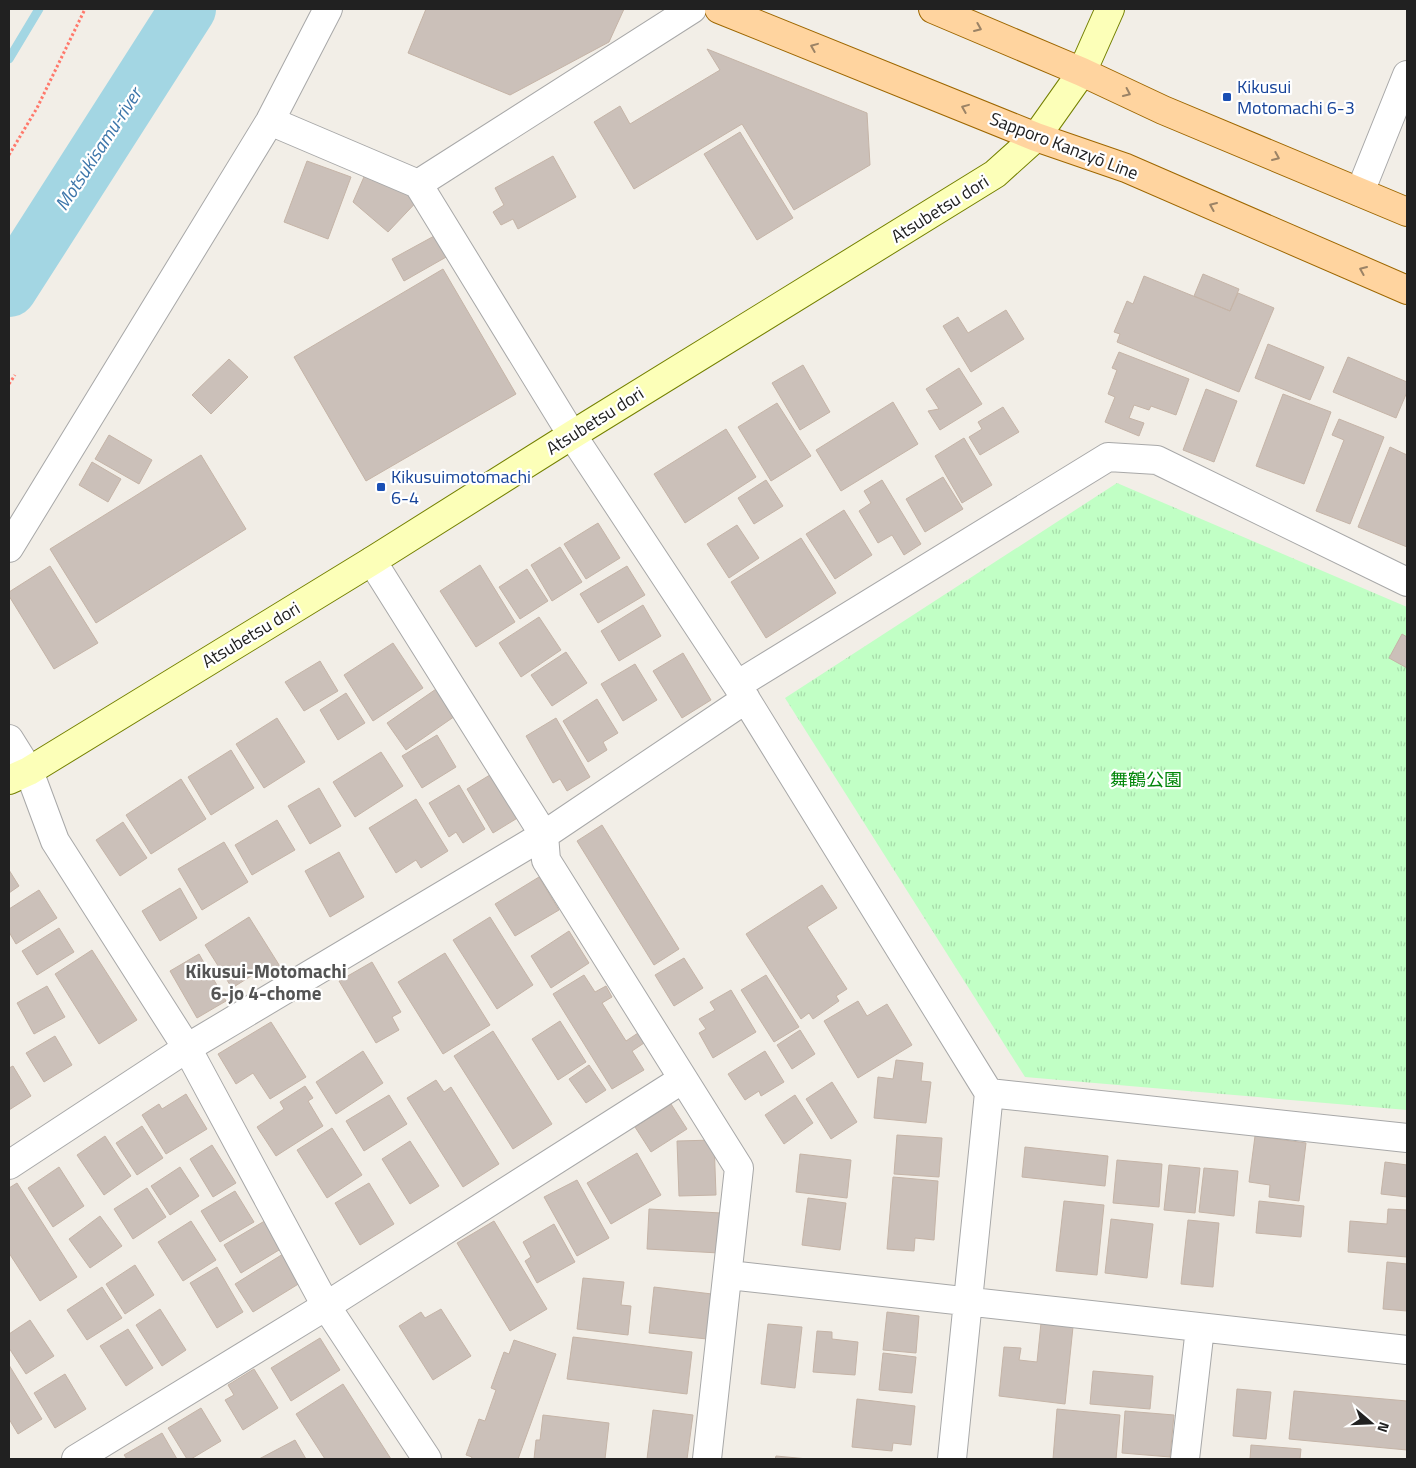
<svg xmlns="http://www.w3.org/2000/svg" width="1416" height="1468" viewBox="0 0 1416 1468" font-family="'Titillium Web','Noto Sans JP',sans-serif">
<defs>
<pattern id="park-tufts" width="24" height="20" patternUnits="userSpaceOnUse" patternTransform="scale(1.25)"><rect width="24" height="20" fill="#c1ffc5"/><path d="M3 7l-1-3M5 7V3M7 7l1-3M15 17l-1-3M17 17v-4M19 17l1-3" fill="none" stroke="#a6daa9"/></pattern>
</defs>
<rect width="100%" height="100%" fill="#f2eee7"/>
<path fill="url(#park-tufts)" d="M 1117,483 L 1407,607 L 1407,1110 L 1025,1077 L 785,698 Z"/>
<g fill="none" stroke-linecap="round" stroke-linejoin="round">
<path stroke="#a3d6e3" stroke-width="9" d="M 9,59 L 39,9"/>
<path stroke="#a3d6e3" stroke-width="56" d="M 9,289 L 188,9"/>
</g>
<path fill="#cbc0b9" stroke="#c5b4a7" d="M 426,9 L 624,9 L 609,42 L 510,95 L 408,53 Z
M 707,49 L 867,113 L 870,165 L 794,210 L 742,124 L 634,189 L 594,122 L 620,106 L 630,124 L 720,70 Z
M 740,132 L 793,218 L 757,240 L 704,154 Z
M 553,156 L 576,197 L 518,229 L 513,219 L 501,225 L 493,212 L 504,205 L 495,188 Z
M 307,161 L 351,177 L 328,239 L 284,222 Z
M 367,170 L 424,194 L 388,232 L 353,202 Z
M 436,235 L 448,256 L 404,281 L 392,259 Z
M 443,269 L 516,394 L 366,481 L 294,357 Z
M 1203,274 L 1239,289 L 1230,311 L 1194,296 Z
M 1144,276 L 1230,311 L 1238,293 L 1274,308 L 1239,392 L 1117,342 L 1120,334 L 1114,332 L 1127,301 L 1133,304 Z
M 1006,310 L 1024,339 L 971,372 L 943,326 L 958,317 L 968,333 Z
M 1268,344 L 1324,367 L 1310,400 L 1255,378 Z
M 1119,352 L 1189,379 L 1176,415 L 1151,406 L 1149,410 L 1134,405 L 1129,418 L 1144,423 L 1139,436 L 1105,422 L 1115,397 L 1108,394 L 1117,370 L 1112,368 Z
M 1348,357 L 1407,382 L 1407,392 L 1396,418 L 1333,392 Z
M 229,359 L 248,377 L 211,414 L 192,395 Z
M 803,365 L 830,412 L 800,430 L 772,383 Z
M 959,368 L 982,404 L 940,430 L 928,411 L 939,409 L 926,389 Z
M 1206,389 L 1237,401 L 1214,462 L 1183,450 Z
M 1283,394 L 1331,412 L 1304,484 L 1256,466 Z
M 893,402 L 918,444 L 841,491 L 816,450 Z
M 777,403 L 811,456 L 771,481 L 738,427 Z
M 1003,407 L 1019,432 L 980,455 L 969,437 L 982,429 L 978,422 Z
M 1339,419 L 1384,437 L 1350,524 L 1316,511 L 1344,440 L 1332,435 Z
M 726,429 L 756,477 L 685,523 L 654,474 Z
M 109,435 L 152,460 L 139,484 L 95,459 Z
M 964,438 L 992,485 L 962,503 L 935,456 Z
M 1390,447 L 1407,455 L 1407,547 L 1358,527 Z
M 201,455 L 246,529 L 96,623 L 50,549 Z
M 92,462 L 121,479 L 108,502 L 79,485 Z
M 943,477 L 963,509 L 925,532 L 906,499 Z
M 766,480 L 783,506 L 754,524 L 738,498 Z
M 882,480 L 921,544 L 904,555 L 892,535 L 878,543 L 859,511 L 871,503 L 864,491 Z
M 844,510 L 872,555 L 835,579 L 806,534 Z
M 598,523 L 620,558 L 586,579 L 564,544 Z
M 737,525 L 759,558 L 729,578 L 707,544 Z
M 801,538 L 836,593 L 766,638 L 731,582 Z
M 560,547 L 582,582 L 552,601 L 531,565 Z
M 480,565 L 515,622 L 476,647 L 440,591 Z
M 50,566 L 98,643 L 54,669 L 9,596 L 9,592 Z
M 627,566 L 645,595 L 598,623 L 580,594 Z
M 527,569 L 548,601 L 520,619 L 499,587 Z
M 643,605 L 661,636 L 619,661 L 601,631 Z
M 539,617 L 561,650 L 521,677 L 499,643 Z
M 1402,634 L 1407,637 L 1407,668 L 1389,658 Z
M 393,643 L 423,688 L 373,721 L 344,675 Z
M 566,652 L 587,683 L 552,706 L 531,675 Z
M 683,653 L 711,700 L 682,718 L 653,671 Z
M 320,661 L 338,691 L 304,711 L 285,682 Z
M 635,664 L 657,700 L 623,721 L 601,684 Z
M 439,687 L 458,714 L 406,750 L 387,723 Z
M 346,693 L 365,723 L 338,740 L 320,710 Z
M 597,699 L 618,733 L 603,742 L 607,750 L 588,762 L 563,721 Z
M 277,718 L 305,762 L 264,788 L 236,744 Z
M 556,718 L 590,777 L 567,791 L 560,779 L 553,783 L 526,736 Z
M 437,735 L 456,767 L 422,788 L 402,756 Z
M 231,750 L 254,788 L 211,815 L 188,777 Z
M 381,752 L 403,786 L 355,817 L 333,782 Z
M 498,770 L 524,814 L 493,833 L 467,789 Z
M 181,779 L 206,819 L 151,854 L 126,815 Z
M 459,785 L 485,829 L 463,843 L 456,832 L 449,837 L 429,803 Z
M 319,788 L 341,826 L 310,844 L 288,806 Z
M 416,799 L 448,851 L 421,868 L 416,860 L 396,873 L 369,828 Z
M 277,820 L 295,850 L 252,875 L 235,845 Z
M 123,822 L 147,858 L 120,876 L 96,840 Z
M 602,825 L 679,949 L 654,965 L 577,841 Z
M 224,842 L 248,882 L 202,910 L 178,869 Z
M 339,852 L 364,897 L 330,917 L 305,871 Z
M 9,870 L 19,886 L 9,893 Z
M 539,877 L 559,910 L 515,936 L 495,904 Z
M 822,885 L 837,908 L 807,927 L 847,989 L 836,996 L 839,1001 L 813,1019 L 809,1013 L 801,1019 L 746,934 Z
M 180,888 L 197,918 L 160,941 L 142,911 Z
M 39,890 L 57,918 L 16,944 L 9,932 L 9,909 Z
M 249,917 L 281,968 L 261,980 L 256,973 L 232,988 L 205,945 Z
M 490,917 L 533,985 L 497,1009 L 453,940 Z
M 59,928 L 74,952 L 37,975 L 22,951 Z
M 569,931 L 589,963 L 551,988 L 531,956 Z
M 92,950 L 137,1020 L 99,1044 L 55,974 Z
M 445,953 L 490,1025 L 443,1054 L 398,982 Z
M 199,954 L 226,1001 L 197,1018 L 170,971 Z
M 684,958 L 703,988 L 674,1006 L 655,975 Z
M 372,962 L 401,1012 L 392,1017 L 399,1030 L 376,1043 L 339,981 Z
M 584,975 L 595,992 L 606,986 L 612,997 L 602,1003 L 626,1041 L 638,1033 L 644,1043 L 632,1051 L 644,1070 L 612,1089 L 553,994 Z
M 766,975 L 799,1027 L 774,1042 L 741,990 Z
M 47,986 L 65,1017 L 34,1034 L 17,1003 Z
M 731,990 L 756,1032 L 713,1058 L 699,1033 L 706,1029 L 699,1019 L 715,1010 L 710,1002 Z
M 858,1001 L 867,1016 L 887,1004 L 912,1045 L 858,1078 L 824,1021 Z
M 560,1021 L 586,1062 L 558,1080 L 532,1039 Z
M 271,1022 L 306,1077 L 270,1099 L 253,1073 L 236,1084 L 218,1054 Z
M 800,1030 L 815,1054 L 792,1069 L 777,1045 Z
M 493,1031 L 552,1124 L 513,1149 L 454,1056 Z
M 55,1036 L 72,1065 L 44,1082 L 26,1053 Z
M 363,1051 L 383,1083 L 336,1114 L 316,1082 Z
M 765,1051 L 784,1082 L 761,1096 L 759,1091 L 745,1100 L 728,1074 Z
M 896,1060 L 923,1063 L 921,1081 L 931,1082 L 926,1123 L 874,1118 L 878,1077 L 893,1079 Z
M 589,1065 L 606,1090 L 586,1103 L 569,1079 Z
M 13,1066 L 31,1096 L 9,1110 L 9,1068 Z
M 436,1080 L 444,1092 L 451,1087 L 499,1164 L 463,1187 L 407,1098 Z
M 832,1082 L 857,1122 L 831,1139 L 806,1099 Z
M 305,1086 L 313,1098 L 308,1101 L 323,1126 L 276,1156 L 257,1127 L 284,1109 L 280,1102 Z
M 186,1094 L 207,1129 L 166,1154 L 142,1115 L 159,1104 L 162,1109 Z
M 389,1095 L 407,1124 L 364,1151 L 346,1121 Z
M 795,1095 L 813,1123 L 784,1144 L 765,1115 Z
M 671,1104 L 687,1129 L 651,1152 L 635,1127 Z
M 142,1126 L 163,1158 L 137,1175 L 116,1143 Z
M 332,1128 L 362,1175 L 327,1198 L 297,1150 Z
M 897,1135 L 942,1138 L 939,1177 L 894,1174 Z
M 105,1136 L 131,1176 L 104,1195 L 77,1155 Z
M 1255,1136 L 1306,1143 L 1299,1201 L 1269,1197 L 1270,1185 L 1249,1182 Z
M 714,1140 L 716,1195 L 679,1196 L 677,1141 Z
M 410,1141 L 439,1186 L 410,1204 L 382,1159 Z
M 212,1145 L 236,1183 L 213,1197 L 190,1159 Z
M 1025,1147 L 1108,1156 L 1105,1186 L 1022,1177 Z
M 637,1153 L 661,1195 L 611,1224 L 587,1183 Z
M 800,1154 L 851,1160 L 847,1198 L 796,1192 Z
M 1117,1160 L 1162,1164 L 1159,1207 L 1113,1203 Z
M 1385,1162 L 1407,1165 L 1407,1197 L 1381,1194 Z
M 1169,1165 L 1200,1168 L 1195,1213 L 1164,1210 Z
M 59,1167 L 84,1206 L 53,1227 L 28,1188 Z
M 180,1167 L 199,1196 L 170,1215 L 151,1186 Z
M 1204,1168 L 1238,1171 L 1234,1216 L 1199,1212 Z
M 893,1177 L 938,1181 L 934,1240 L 915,1238 L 914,1251 L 887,1249 Z
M 577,1180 L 609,1238 L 577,1256 L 544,1197 Z
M 17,1183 L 77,1277 L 40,1301 L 9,1253 L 9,1188 Z
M 369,1183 L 394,1224 L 360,1245 L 335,1203 Z
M 147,1188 L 166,1217 L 133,1239 L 114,1209 Z
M 235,1191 L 254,1222 L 220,1242 L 201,1211 Z
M 808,1198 L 846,1203 L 840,1250 L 802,1245 Z
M 1064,1201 L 1104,1205 L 1097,1275 L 1056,1271 Z
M 1259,1201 L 1304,1206 L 1301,1237 L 1256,1233 Z
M 649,1209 L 721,1213 L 719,1253 L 647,1249 Z
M 1388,1209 L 1407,1210 L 1407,1257 L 1348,1252 L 1350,1221 L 1387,1224 Z
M 100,1216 L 122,1246 L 90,1268 L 69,1239 Z
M 268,1219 L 284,1247 L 241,1273 L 224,1245 Z
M 1111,1219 L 1153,1224 L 1147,1278 L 1105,1273 Z
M 1188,1220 L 1219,1223 L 1213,1287 L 1181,1284 Z
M 191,1221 L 216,1260 L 183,1281 L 158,1242 Z
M 494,1221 L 547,1309 L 510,1331 L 457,1243 Z
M 554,1224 L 575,1262 L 537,1283 L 525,1261 L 531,1257 L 523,1242 Z
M 283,1254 L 300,1283 L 253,1312 L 235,1284 Z
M 1387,1262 L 1407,1264 L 1407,1311 L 1383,1309 Z
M 135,1265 L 154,1295 L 125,1314 L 106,1284 Z
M 217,1267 L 243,1312 L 217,1328 L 190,1283 Z
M 583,1278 L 624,1282 L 621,1305 L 631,1306 L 628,1335 L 577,1329 Z
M 102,1287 L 122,1318 L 87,1340 L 67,1310 Z
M 654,1287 L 712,1294 L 707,1339 L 649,1333 Z
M 160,1309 L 186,1350 L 162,1366 L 136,1325 Z
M 441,1309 L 471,1356 L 433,1380 L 399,1326 L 421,1312 L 425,1318 Z
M 887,1312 L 919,1316 L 916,1353 L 883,1350 Z
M 30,1320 L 54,1356 L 26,1374 L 9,1348 L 9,1334 Z
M 1041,1323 L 1073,1327 L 1065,1404 L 999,1396 L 1004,1347 L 1021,1348 L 1019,1360 L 1037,1362 Z
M 768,1324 L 802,1327 L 795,1388 L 761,1384 Z
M 128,1329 L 153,1368 L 126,1386 L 100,1346 Z
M 817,1331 L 832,1332 L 832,1339 L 858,1342 L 855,1375 L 813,1372 Z
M 573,1337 L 692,1352 L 687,1394 L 567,1379 Z
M 320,1338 L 340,1370 L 291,1401 L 271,1368 Z
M 514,1340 L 556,1354 L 518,1459 L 471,1459 L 472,1457 L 466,1455 L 479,1419 L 485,1421 L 496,1390 L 491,1388 L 504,1352 L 509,1354 Z
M 883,1353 L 916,1357 L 912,1393 L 879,1390 Z
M 9,1365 L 42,1419 L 18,1434 L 9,1419 Z
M 254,1369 L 278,1408 L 243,1430 L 225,1400 L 234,1395 L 228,1385 Z
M 1093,1371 L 1153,1376 L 1150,1409 L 1090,1404 Z
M 65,1374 L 86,1409 L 55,1428 L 34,1393 Z
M 343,1384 L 391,1459 L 325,1459 L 296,1414 Z
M 1237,1389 L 1271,1392 L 1266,1439 L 1233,1436 Z
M 1294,1391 L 1407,1401 L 1407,1450 L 1289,1439 Z
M 857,1399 L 915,1406 L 911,1445 L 893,1443 L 892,1451 L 852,1447 Z
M 201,1408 L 221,1441 L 191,1459 L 187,1459 L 168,1428 Z
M 1057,1409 L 1120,1415 L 1116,1459 L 1053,1459 Z
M 653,1410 L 693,1415 L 687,1459 L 647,1459 Z
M 1125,1411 L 1174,1415 L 1170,1457 L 1122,1453 Z
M 543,1415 L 609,1423 L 605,1459 L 534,1459 L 536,1440 L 540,1440 Z
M 162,1433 L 177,1459 L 127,1459 L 124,1455 Z
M 295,1440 L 306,1459 L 259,1459 Z
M 1251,1445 L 1301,1449 L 1300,1459 L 1250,1459 Z
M 776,1456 L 808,1459 L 775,1459 Z"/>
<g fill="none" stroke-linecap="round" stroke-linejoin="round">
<defs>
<path id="street" d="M 692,9 L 418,184 L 572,435 L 737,685 L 989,1093 L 952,1459
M 270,121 L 418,184
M 1360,192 L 1407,75
M 9,548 L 270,121 L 328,9
M 372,561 L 544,835 L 546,860 L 739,1168 L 707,1459
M 737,685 L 1108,457 L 1157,460 L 1407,582
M 9,739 L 29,771 L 55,841 L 187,1048 L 326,1306 L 427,1459
M 989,1093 L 1407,1138
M 9,1165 L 187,1048 L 544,835 L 746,699
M 729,1275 C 955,1298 1181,1327 1407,1350
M 76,1459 L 326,1306 L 683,1079
M 1185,1459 L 1200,1328"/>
<path id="secondary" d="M 9,780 L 29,771 L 372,561 L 572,435 L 995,174 L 1036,137 L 1082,72 L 1110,9"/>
<path id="primary" d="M 719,9 L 1036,137 L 1126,168 L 1407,290
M 933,9 L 1082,72 L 1163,110 L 1407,212"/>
</defs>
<use href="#street" stroke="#a8a8a8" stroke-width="30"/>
<use href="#secondary" stroke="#748000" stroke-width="30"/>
<use href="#primary" stroke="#9e6700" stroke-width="30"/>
<path stroke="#ff786b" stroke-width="3" stroke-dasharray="2.5 2.5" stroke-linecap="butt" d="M 9,155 L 37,108 L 85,9
M 9,384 L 15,375"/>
<use href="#street" stroke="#fff" stroke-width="28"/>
<use href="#secondary" stroke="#fcffb8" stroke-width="28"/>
<use href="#primary" stroke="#ffd49f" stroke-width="28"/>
</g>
<defs><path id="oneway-chevron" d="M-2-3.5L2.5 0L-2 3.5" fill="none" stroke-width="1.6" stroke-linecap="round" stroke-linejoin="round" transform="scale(1.25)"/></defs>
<g stroke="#9b8366">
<use href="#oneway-chevron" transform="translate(978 28) rotate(23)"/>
<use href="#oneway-chevron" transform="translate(814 47) rotate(-158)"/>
<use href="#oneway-chevron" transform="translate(1127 93) rotate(25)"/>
<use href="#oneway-chevron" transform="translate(965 108) rotate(-158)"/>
<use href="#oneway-chevron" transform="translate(1276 157) rotate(23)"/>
<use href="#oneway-chevron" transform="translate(1213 206) rotate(-157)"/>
<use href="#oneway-chevron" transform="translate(1363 270) rotate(-157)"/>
</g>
<g fill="#1a4fb4" stroke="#fff" stroke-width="2">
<rect x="1222" y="92" width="10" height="10" rx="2.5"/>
<rect x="376" y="482" width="10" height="10" rx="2.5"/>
</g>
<g text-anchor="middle" stroke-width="4.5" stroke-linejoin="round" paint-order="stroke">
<g font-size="18" fill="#164399" stroke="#fff" text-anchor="start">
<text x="1237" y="93">Kikusui<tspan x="1237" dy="21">Motomachi 6-3</tspan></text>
<text x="391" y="483">Kikusuimotomachi<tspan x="391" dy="21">6-4</tspan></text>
</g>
<g font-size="18" fill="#212121" stroke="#fff">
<text transform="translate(1064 146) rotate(21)" y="6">Sapporo Kanzyō Line</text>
<text transform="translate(940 209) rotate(-32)" y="6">Atsubetsu dori</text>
<text transform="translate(595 421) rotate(-32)" y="6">Atsubetsu dori</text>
<text transform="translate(251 635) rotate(-31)" y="6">Atsubetsu dori</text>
</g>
<g font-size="18" fill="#02870a" stroke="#fff">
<text x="1146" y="786">舞鶴公園</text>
</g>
<g font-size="19" font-style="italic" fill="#3d76aa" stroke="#fff">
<text transform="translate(98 149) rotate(-57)" y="7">Motsukisamu-river</text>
</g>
<g font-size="19" font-weight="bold" fill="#545454" stroke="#fff">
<text x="266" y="978">Kikusui-Motomachi<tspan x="266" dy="22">6-jo 4-chome</tspan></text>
</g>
</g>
<rect width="1416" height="1468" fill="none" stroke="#212121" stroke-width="20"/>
<g transform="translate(1371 1423) rotate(109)" stroke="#ffffff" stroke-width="4" paint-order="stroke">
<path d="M0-4L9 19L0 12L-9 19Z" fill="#212121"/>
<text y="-8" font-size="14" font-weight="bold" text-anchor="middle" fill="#212121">N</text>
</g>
</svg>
